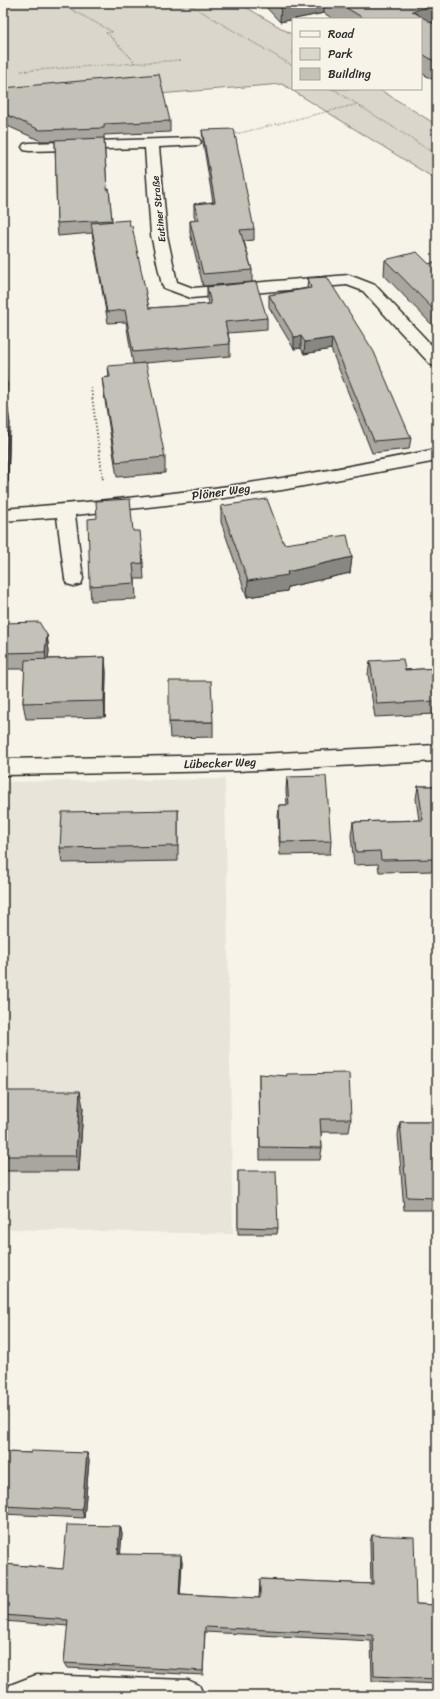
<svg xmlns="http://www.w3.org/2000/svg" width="440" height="1699" viewBox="0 0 440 1699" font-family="Sriracha,sans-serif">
<rect width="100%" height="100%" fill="#f7f3e8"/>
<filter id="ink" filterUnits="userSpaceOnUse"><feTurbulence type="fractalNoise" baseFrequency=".025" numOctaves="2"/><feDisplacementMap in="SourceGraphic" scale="8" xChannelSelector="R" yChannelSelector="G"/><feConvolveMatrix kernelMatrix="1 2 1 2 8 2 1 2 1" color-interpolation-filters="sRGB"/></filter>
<g filter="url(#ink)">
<path fill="#e8e4da" d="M 225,779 L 233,1234 L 3,1229 L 3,782 Z"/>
<path fill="#dad6cc" stroke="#82807c" d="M 3,3 L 239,3 L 293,35 L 293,89 L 379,89 L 437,125 L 437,180 L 282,84 L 10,106 L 3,136 Z"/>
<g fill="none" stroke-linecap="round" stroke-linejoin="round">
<defs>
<path id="minor" d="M 194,138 L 199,139 L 201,142 L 199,145 L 159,147 L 167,235 L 177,282 L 193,288 L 349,275 L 375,285 L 437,351 L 437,366 L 431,365 L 363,291 L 347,285 L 191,298 L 164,288 L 162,285 L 151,235 L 145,148 L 29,151 L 24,150 L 22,147 L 24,144 L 29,143 Z
M 437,449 L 437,461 L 282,490 L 202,501 L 75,515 L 83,579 L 81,584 L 74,586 L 67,584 L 65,579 L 57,517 L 3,521 L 3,509 C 96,502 190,493 282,478 C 334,470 385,459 437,449 Z
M 437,745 L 437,761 L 237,771 L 3,775 L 3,759 L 237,755 Z
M 36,1675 L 188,1680 L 199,1685 L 204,1696 L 5,1696 L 10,1685 Z"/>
</defs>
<use href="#minor" stroke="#2b2b2b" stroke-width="3"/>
<path stroke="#2b2b2b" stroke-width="1.5" stroke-dasharray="0.5 2" stroke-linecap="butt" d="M 59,3 L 113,32
M 187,3 L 293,66
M 112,32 L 107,33 L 133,60 L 134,63
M 21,71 L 181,60
M 333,89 L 437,155
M 232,135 L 358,104"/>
<path stroke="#2b2b2b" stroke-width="2" stroke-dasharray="1 2.5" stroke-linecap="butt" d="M 91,388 L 103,480"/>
<use href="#minor" fill="#f7f3e8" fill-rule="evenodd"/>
</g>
<path fill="#a9a69f" stroke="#2b2b2b" d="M 262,3 L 437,3 L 433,23 L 437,26 L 437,82 L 421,73 L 421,19 L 333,19 L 324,13 L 280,22 Z
M 3,88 L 170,121 L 170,132 L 104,135 L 107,190 L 109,189 L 112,222 L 130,226 L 149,308 L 208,304 L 207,298 L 207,287 L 267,318 L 267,330 L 228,333 L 230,344 L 230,356 L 133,364 L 126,322 L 108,323 L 92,233 L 58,236 L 57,223 L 55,141 L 41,141 L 3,124 Z
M 202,130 L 254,229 L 254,240 L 244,241 L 252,270 L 252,282 L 203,286 L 190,233 L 190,221 L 196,221 L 194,215 L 194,204 L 213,202 L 203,142 Z
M 385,260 L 429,264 L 437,262 L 437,330 L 384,275 Z
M 308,278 L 411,438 L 409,449 L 372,453 L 331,349 L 304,354 L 301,348 L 294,349 L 269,307 L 269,295 L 307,288 Z
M 108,366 L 165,457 L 165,473 L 117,477 L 104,394 L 102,378 L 109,377 Z
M 3,370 L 7,384 L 6,410 L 10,423 L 8,482 L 5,482 L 5,499 L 3,499 Z
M 221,506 L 284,544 L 352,557 L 350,573 L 288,587 L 287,591 L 247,597 L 221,522 Z
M 133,531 L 143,563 L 144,579 L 135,579 L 136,599 L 91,601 L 90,586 Z
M 3,623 L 47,635 L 49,651 L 48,659 L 105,657 L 106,673 L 105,717 L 26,719 L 23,703 L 25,669 L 3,669 Z
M 370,661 L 405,670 L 437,668 L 437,710 L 435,710 L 434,714 L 375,717 L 368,674 Z
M 169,722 L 213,722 L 213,737 L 170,738 Z
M 287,777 L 331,841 L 330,854 L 280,855 L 278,818 L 279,805 L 287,805 L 286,790 Z
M 418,786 L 437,786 L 437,871 L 379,872 L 378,864 L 354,865 L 351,835 L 353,822 L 419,820 L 416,799 Z
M 178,810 L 178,861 L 62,863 L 60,848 Z
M 259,1074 L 351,1119 L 349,1132 L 321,1132 L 322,1148 L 320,1160 L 260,1160 L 259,1087 Z
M 3,1091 L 83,1107 L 79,1171 L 3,1171 Z
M 400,1122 L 437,1122 L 437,1210 L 404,1210 L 398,1135 Z
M 238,1171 L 278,1228 L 277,1234 L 238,1234 Z
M 3,1452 L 31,1453 L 87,1453 L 89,1461 L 84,1518 L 3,1514 Z
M 120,1526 L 122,1533 L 120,1554 L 182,1562 L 180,1594 L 259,1598 L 260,1579 L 371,1584 L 370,1542 L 372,1535 L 416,1604 L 437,1605 L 437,1684 L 372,1681 L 371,1641 L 205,1632 L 203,1675 L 67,1668 L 64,1663 L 68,1626 L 3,1621 L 3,1564 L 63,1569 Z"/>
<path fill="#898782" stroke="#2b2b2b" d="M 281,3 L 324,3 L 324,13 L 280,22 Z
M 437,5 L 437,22 L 421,26 L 412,11 Z
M 301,336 L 301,348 L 294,349 L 294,337 Z
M 332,338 L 331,349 L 304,354 L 305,342 Z
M 5,370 L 7,384 L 6,424 L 4,410 Z
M 8,409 L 10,423 L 8,482 L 6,468 Z
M 3,468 L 5,482 L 5,499 L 3,486 Z
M 352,557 L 350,573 L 288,587 L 287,591 L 247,597 L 248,581 Z
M 47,635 L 49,651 L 47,668 L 45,652 Z
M 105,657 L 106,673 L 105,717 L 104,701 Z
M 80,1091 L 83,1107 L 79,1171 L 76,1156 Z
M 87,1453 L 89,1461 L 84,1518 L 82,1510 Z
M 120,1526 L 122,1533 L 120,1560 L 118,1554 Z
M 181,1555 L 182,1562 L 180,1599 L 179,1594 Z"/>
<path fill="#c4c1b9" stroke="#2b2b2b" d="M 338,3 L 437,3 L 437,5 L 412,11 L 437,26 L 437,63 L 421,53 L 421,19 L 365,19 Z
M 159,74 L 170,121 L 104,124 L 104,128 L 40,130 L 3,113 L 3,88 Z
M 234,129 L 254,229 L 240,230 L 252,270 L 203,274 L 190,221 L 199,220 L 194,204 L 215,202 L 202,130 Z
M 104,138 L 107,190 L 109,189 L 112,220 L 57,223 L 55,140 Z
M 129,220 L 130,226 L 132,226 L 149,308 L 211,304 L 207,287 L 256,282 L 267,318 L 225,322 L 230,344 L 133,352 L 125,310 L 107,312 L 91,223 Z
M 417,252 L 429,264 L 436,261 L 437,262 L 437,313 L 385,260 Z
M 327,277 L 374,352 L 411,438 L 374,441 L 332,338 L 305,342 L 301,336 L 294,337 L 269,295 L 311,288 L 308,278 Z
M 146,363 L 165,457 L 116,462 L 102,378 L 110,377 L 108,366 Z
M 3,370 L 5,370 L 4,410 L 8,409 L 6,468 L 3,468 L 3,477 Z
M 130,499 L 133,531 L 140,531 L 143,563 L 133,564 L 135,583 L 90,586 L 88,519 L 97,518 L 96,501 Z
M 267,499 L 284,544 L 347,535 L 352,557 L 287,572 L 288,575 L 248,581 L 221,506 Z
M 39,622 L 47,635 L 45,652 L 3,653 L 3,623 Z
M 105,657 L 104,701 L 23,703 L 25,660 Z
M 403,659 L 405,670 L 437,668 L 437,697 L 436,697 L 437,701 L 377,704 L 370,661 Z
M 169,681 L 211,681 L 213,722 L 169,722 Z
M 326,776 L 331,841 L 280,842 L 279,805 L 289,805 L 287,777 Z
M 418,786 L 437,786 L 437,859 L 381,860 L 380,851 L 356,852 L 353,822 L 423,820 Z
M 178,810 L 178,846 L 60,848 L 62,812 Z
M 349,1073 L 351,1119 L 320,1119 L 322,1148 L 260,1147 L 259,1074 L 287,1076 L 286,1074 Z
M 3,1091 L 80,1091 L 76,1156 L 3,1156 Z
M 400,1122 L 437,1122 L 437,1198 L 407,1197 Z
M 238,1171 L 276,1171 L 278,1228 L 238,1227 Z
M 31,1451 L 87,1453 L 82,1510 L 3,1506 L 3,1452 L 31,1453 Z
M 67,1525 L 120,1526 L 118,1554 L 181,1555 L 179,1594 L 260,1598 L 260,1579 L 373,1584 L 372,1535 L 414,1537 L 416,1604 L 437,1605 L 437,1679 L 374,1676 L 373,1635 L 205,1627 L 203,1671 L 64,1663 L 68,1620 L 3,1615 L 3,1564 L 63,1569 Z"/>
</g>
<g text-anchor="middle" stroke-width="3" stroke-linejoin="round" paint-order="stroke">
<g font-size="10" fill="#2b2b2b" stroke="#f7f3e8">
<text transform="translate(158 209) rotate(-96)" y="4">Eutiner Straße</text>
</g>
<g font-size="12" fill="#2b2b2b" stroke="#f7f3e8">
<text transform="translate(221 492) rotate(-8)" y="4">Plöner Weg</text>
<text transform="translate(220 763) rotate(-2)" y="4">Lübecker Weg</text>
</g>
</g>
<rect width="440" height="1699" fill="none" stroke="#f7f3e8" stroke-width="16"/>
<rect x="8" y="8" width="424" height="1683" fill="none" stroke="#2b2b2b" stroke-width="1.5" filter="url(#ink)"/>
<rect x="292" y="18" width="130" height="72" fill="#f7f3e8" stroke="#a5a39c"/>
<rect x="300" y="31" width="20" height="6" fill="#f7f3e8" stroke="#a5a39c"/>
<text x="328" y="38" font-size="12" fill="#2b2b2b">Road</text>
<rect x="300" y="48" width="20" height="12" fill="#dad6cc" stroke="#a5a39c"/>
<text x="328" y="58" font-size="12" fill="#2b2b2b">Park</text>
<rect x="300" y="68" width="20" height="12" fill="#c4c1b9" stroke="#a5a39c"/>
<text x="328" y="78" font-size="12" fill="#2b2b2b">Building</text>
</svg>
